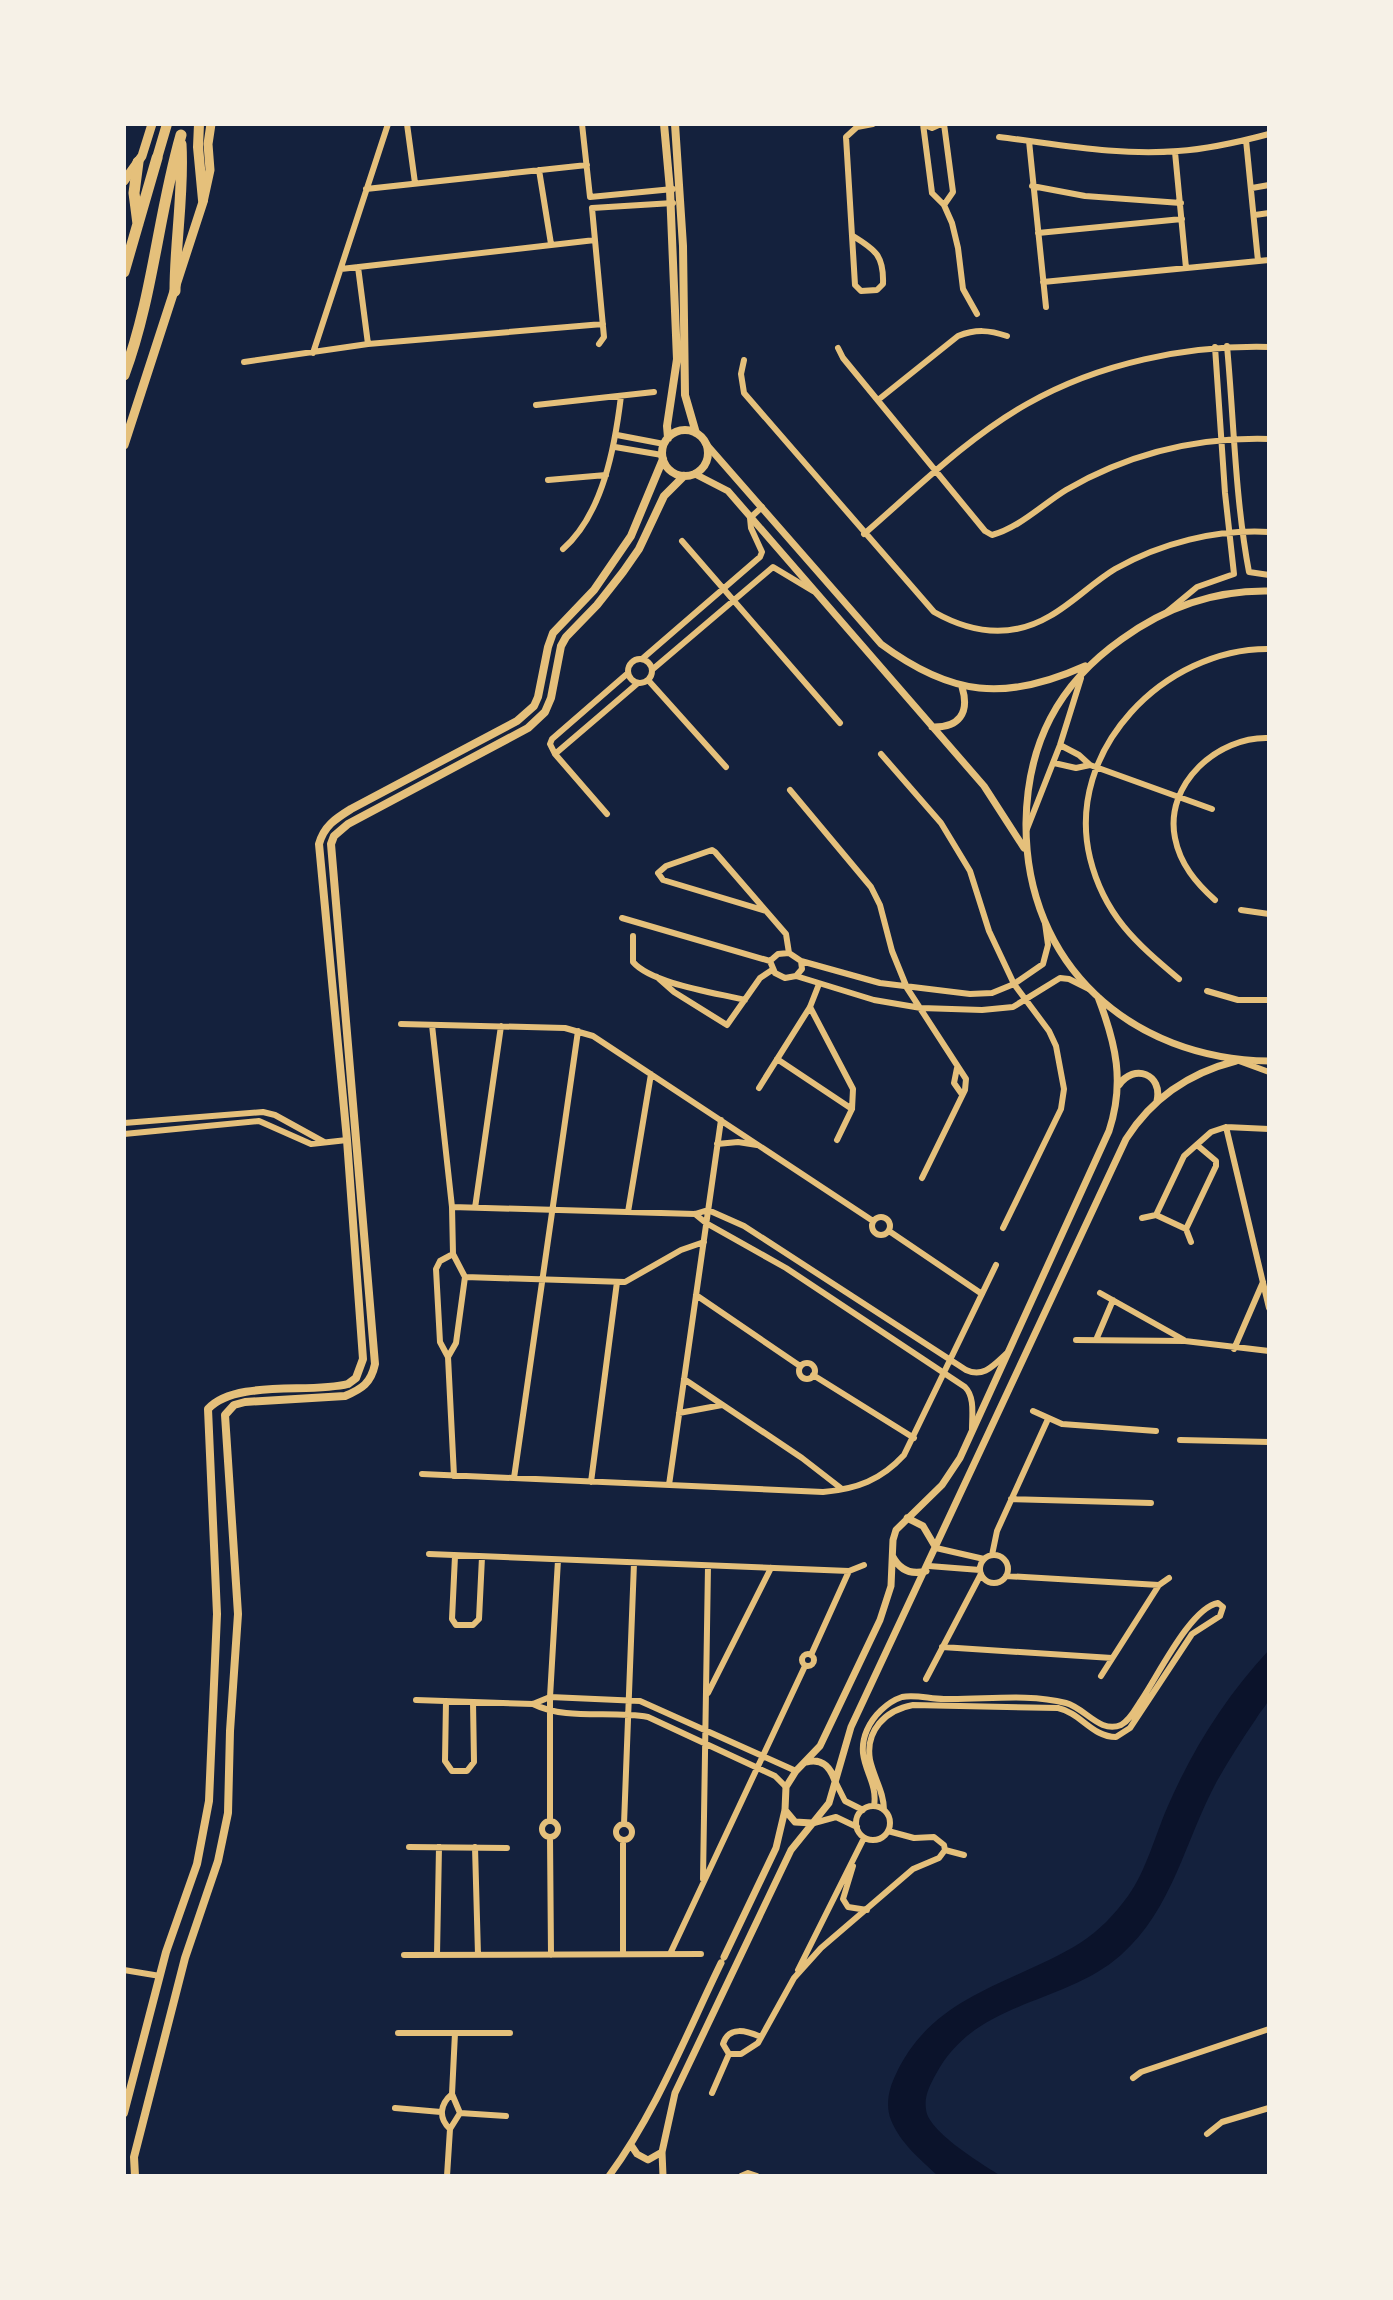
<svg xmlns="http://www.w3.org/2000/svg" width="1393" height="2300" viewBox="0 0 1393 2300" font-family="Karla,sans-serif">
<rect width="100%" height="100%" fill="#14213d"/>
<path fill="#0b132b" d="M 1269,1650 C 1269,1664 1273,1686 1269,1699 C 1267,1705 1259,1713 1256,1719 C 1242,1739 1229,1760 1217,1781 C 1185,1840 1173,1909 1121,1955 C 1063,2006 976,1999 936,2074 C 930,2085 924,2096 926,2109 C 927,2131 982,2164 1001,2176 L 938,2176 C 921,2160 900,2143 891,2120 C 885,2105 889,2088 896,2074 C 933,1994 1014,1984 1080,1943 C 1099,1931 1114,1915 1128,1896 C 1146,1871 1155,1836 1167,1808 C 1192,1750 1226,1696 1269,1650 Z"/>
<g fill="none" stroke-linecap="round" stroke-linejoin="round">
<path stroke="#e5c07b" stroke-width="6" d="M 407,124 L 415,183
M 582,124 L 590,197 L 673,189
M 922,124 L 932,128 L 941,124
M 923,124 L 932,193 L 944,205 L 952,223 L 958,248 L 963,289 L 977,314
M 944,124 L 953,192 L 944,205
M 999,137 C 1058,144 1118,156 1178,151 C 1209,149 1239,142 1269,134
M 1246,140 L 1258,261
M 1029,141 L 1046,307
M 1175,152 L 1186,268
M 539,170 L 551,244
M 1032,186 L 1085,196 L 1181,203
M 1252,188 L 1269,185
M 366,189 L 587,165
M 1255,215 L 1269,213
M 1038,233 L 1182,219
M 853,236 C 876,250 884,256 883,284 L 877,290 L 861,291 L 855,285 L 846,137 L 857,127 L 873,124
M 358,267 L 368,344
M 341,269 L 595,240
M 1043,282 L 1269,260
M 599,344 L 604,337 L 592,208 L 673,203
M 1227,346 C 1234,421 1235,498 1249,572 L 1269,575
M 838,348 L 843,358 L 985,531 L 992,535 C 1019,528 1043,504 1066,490 C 1128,454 1197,437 1269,439
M 313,353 L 388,124
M 744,360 L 741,374 L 744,393 L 934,612 C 971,633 1011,639 1050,616 C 1073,603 1092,583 1115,569 C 1161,543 1216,529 1269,532
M 244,362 L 368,344 L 603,324
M 878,400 L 958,336 C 976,329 989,330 1007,336
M 536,405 L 654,392
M 617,435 L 664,444
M 615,447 L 662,455
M 548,480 L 606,475
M 864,534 C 916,489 967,438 1027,404 C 1099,363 1187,345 1269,347
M 682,541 L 840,723
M 563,549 C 603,514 615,446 621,396
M 1168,611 L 1197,587 L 1234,574 L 1225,493 L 1215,347
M628 671a12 12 0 1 1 24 0a12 12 0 1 1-24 0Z
M 642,659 L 760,557 L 762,552 L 751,528 L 750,518 L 762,507
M 653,669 L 773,567 L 813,591
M 648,680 L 726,767
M 1060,745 L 1079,755 L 1090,765 L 1212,809
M 555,754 L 638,683
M 881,754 L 941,823 L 970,871 L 989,931 L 1014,984 L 1049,1031 L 1056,1046 L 1064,1089 L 1061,1109 L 1003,1228
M 1054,763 L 1076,768 L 1090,765
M 790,790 L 871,887 L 880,905 L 892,951 L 907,988 L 966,1079 L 965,1090 L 922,1178
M 607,814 L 555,754 L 550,744 L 552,739 L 628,673
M 1027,829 L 1060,745 L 1081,678
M 1215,900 C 1196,883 1180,864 1175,838 C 1164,784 1218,736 1269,738
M 1241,910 L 1269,914
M 766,911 L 663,880 L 658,873 L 666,866 L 712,850 L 715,852 L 786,934 L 789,953
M 622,918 L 770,961
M 633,936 L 633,962 C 652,984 717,993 745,1000
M 789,953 L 801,961 L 802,969 L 796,976 L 785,978 L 775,973 L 770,961 L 778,954 Z
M 801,961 L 880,983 L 970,994 L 992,993 L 1014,984 L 1043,964 L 1048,945 L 1045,923
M 796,976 L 874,1000 L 921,1008 L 982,1010 L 1013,1007 L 1060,978 L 1069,979 L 1089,989
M 657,977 L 674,992 L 727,1025 L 760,978 L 772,970
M 1179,979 C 1136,943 1104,915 1090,858 C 1064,750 1165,648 1269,649
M 1207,991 L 1238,1000 L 1269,1000
M 810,1007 L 853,1089 L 852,1109 L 837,1140
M 401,1024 L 565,1028 L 593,1036 L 873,1221
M 432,1025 L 452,1207 L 453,1254 L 465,1277 L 456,1343 L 448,1357
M 777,1059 L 852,1109
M 1239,1061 L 1269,1072
M 957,1068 L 954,1083 L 961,1093
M 759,1088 L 810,1007 L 819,984
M 124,1123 L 263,1112 L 275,1115 L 324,1142
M 1226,1127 L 1269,1308
M 124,1134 L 259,1121 L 311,1144 L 347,1140
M 717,1144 L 738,1142 L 757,1145
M 452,1207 L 695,1214 L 708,1210 L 744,1226 L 966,1370 C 983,1378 993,1366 1006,1354
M 475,1208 L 501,1026
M 628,1212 L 651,1074
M 695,1214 L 706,1223 L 786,1268 L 965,1387 C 975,1397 972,1415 972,1429
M 1156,1215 L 1184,1156 L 1211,1132 L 1226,1127 L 1269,1129
M872 1226a9 9 0 1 1 18 0a9 9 0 1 1-18 0Z
M 1142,1218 L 1156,1215 L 1186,1229
M 889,1231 L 982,1294
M 1191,1242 L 1186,1229 L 1216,1166 L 1216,1161 L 1197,1145
M 453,1254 L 440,1261 L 436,1269 L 440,1342 L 448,1357 L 454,1476
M 465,1277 L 625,1282 L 681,1250 L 704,1242
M 1100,1293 L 1184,1340
M 696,1295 L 800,1366
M 1076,1340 L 1185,1341 L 1269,1351
M 1096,1340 L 1113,1300
M 1234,1349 L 1263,1282
M799 1371a8 8 0 1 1 16 0a8 8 0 1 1-16 0Z
M 813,1375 L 914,1438
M 684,1379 L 802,1458 L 842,1489
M 1033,1411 L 1062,1424 L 1156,1431
M 679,1413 L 722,1405
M 1180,1440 L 1269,1442
M 422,1474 L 823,1492 C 857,1489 881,1480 904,1455 L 996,1265
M 514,1478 L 578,1031
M 591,1482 L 617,1282
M 669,1485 L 721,1120
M 1011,1499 L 1151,1503
M 936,1548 L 984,1559
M 429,1554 L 849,1571 L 864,1565
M980 1569a14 14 0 1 1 28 0a14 14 0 1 1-28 0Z
M 992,1555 L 997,1531 L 1048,1419
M 455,1556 L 452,1619 L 456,1625 L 473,1625 L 479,1619 L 482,1557
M 929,1566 L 980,1570
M 1006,1576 L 1159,1585
M 942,1647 L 1112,1658
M802 1660a6 6 0 1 1 12 0a6 6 0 1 1-12 0Z
M 811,1655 L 849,1571
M 1101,1676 L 1159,1585 L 1169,1578
M 926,1679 L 981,1574
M 708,1693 L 771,1568
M 416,1700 L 533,1704 L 550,1697 L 640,1701 L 796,1771
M 446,1701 L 445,1761 L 452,1771 L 467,1771 L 474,1762 L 473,1702
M 533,1704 C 567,1721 610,1710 648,1717 L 775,1776 L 786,1787
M 835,1781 L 845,1801 L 863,1810
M 874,1806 C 879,1778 853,1762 867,1730 C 873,1716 887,1702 902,1697 C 915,1694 930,1699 944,1699 C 984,1700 1027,1693 1066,1703 C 1085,1708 1100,1734 1121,1725 C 1130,1720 1135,1710 1140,1702 C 1157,1678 1190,1608 1218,1603 L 1223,1607 L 1220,1616 L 1192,1634 L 1130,1728 L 1116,1737 C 1092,1737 1081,1713 1058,1708 L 913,1705 C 885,1710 865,1731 870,1760 C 874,1778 884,1792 884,1810
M856 1823a17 17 0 1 1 34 0a17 17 0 1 1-34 0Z
M542 1829a8 8 0 1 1 16 0a8 8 0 1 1-16 0Z
M 550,1821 L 550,1697 L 558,1560
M 814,1823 L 836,1817 L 857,1827
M616 1832a8 8 0 1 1 16 0a8 8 0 1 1-16 0Z
M 624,1824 L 634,1563
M 550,1838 L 551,1955
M 409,1847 L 507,1848
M 475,1847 L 478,1955
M 945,1850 L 964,1855
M 853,1866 L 843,1899 L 848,1907 L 867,1910
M 703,1879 L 708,1566
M 623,1954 L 623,1841
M 670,1954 L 805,1666
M 404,1955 L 701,1954
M 437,1955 L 439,1847
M 124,1970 L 160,1976
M 798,1970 L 864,1838
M 398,2033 L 510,2033
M 761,2037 C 747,2031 729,2025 723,2044 L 729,2054 L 741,2054 L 758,2043 L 794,1978 L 821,1948 L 913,1869 L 939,1858 L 945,1850 L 944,1845 L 934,1837 L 914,1838 L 888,1831
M 1133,2078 L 1141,2072 L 1269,2029
M 712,2093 L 729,2054
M 395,2108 L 441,2112
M 460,2113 L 506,2116
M 450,2129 C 438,2118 440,2104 452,2094
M 1207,2134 L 1222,2122 L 1269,2108
M 447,2176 L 450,2129 L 460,2113 L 452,2094 L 455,2033
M 741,2176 L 748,2173 L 757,2176"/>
<path stroke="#e5c07b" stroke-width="7" d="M 706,444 L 881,644 C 951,696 1005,702 1085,666
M 695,474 L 728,491 L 984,786 L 1024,848
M 1269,591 C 1215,590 1166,607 1122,639 C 1058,684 1027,744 1026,823 C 1025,965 1131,1059 1269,1061
M 932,727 C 959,728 970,713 962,687
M 1119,1085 C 1134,1063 1163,1074 1157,1101
M 907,1518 L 923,1526 L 936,1548
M 893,1557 C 900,1570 911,1575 926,1571
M 806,1762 C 822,1758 830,1766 835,1781
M 785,1810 L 795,1822 L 812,1823
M 724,1957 L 776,1848 L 785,1810 L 786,1787 L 796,1771 L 820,1746 L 880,1620 L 891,1586 L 893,1540 L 896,1530 L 942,1485 L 960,1458 L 1109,1131 C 1125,1082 1116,1044 1098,997
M 631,2145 L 637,2154 L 648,2160 L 662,2152
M 609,2176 C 656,2112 686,2035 721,1963
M 663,2176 L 662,2152 L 675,2093 L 791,1850 L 829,1803 L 851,1727 L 1126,1139 C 1152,1098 1189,1073 1236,1061"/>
<path stroke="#e5c07b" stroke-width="8" d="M 664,124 L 670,190 L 677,359 L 667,426 L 668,438
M 675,124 L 683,246 L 685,395 L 696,433
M662 453a23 23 0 1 1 46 0a23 23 0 1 1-46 0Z
M 124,2113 L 166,1952 L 197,1864 L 209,1801 L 217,1614 L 208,1409 C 235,1379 310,1394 348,1384 L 356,1378 L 363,1359 L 347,1140 L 319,844 C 324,826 335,819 351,809 L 517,721 L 534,706 L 538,697 L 548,647 L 553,633 L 594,590 L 631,536 L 663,459
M 135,2176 L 134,2157 L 185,1958 L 218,1861 L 228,1813 L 230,1731 L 238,1614 L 225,1415 L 234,1405 L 245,1402 L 345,1396 C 362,1389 371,1383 375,1364 L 331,844 L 334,836 L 348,824 L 528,728 L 545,712 L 551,698 L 561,646 L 566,637 L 597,605 L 623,572 L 639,549 L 664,496 L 684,476"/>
<path stroke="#e5c07b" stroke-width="9" d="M 124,181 L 142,156 L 152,124
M 124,445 L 203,202 L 210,170 L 208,144 L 211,124"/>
<path stroke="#e5c07b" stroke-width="10" d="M 199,124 L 198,147 L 203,200
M 157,158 L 167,124"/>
<path stroke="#e5c07b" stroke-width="11" d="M 138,224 L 134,193 L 138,162
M 124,272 L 157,158
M 175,291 C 175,241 184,193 181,144
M 124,375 C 153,297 158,215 181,135"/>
</g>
<rect width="1393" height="2300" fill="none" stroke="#f6f1e7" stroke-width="252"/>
</svg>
